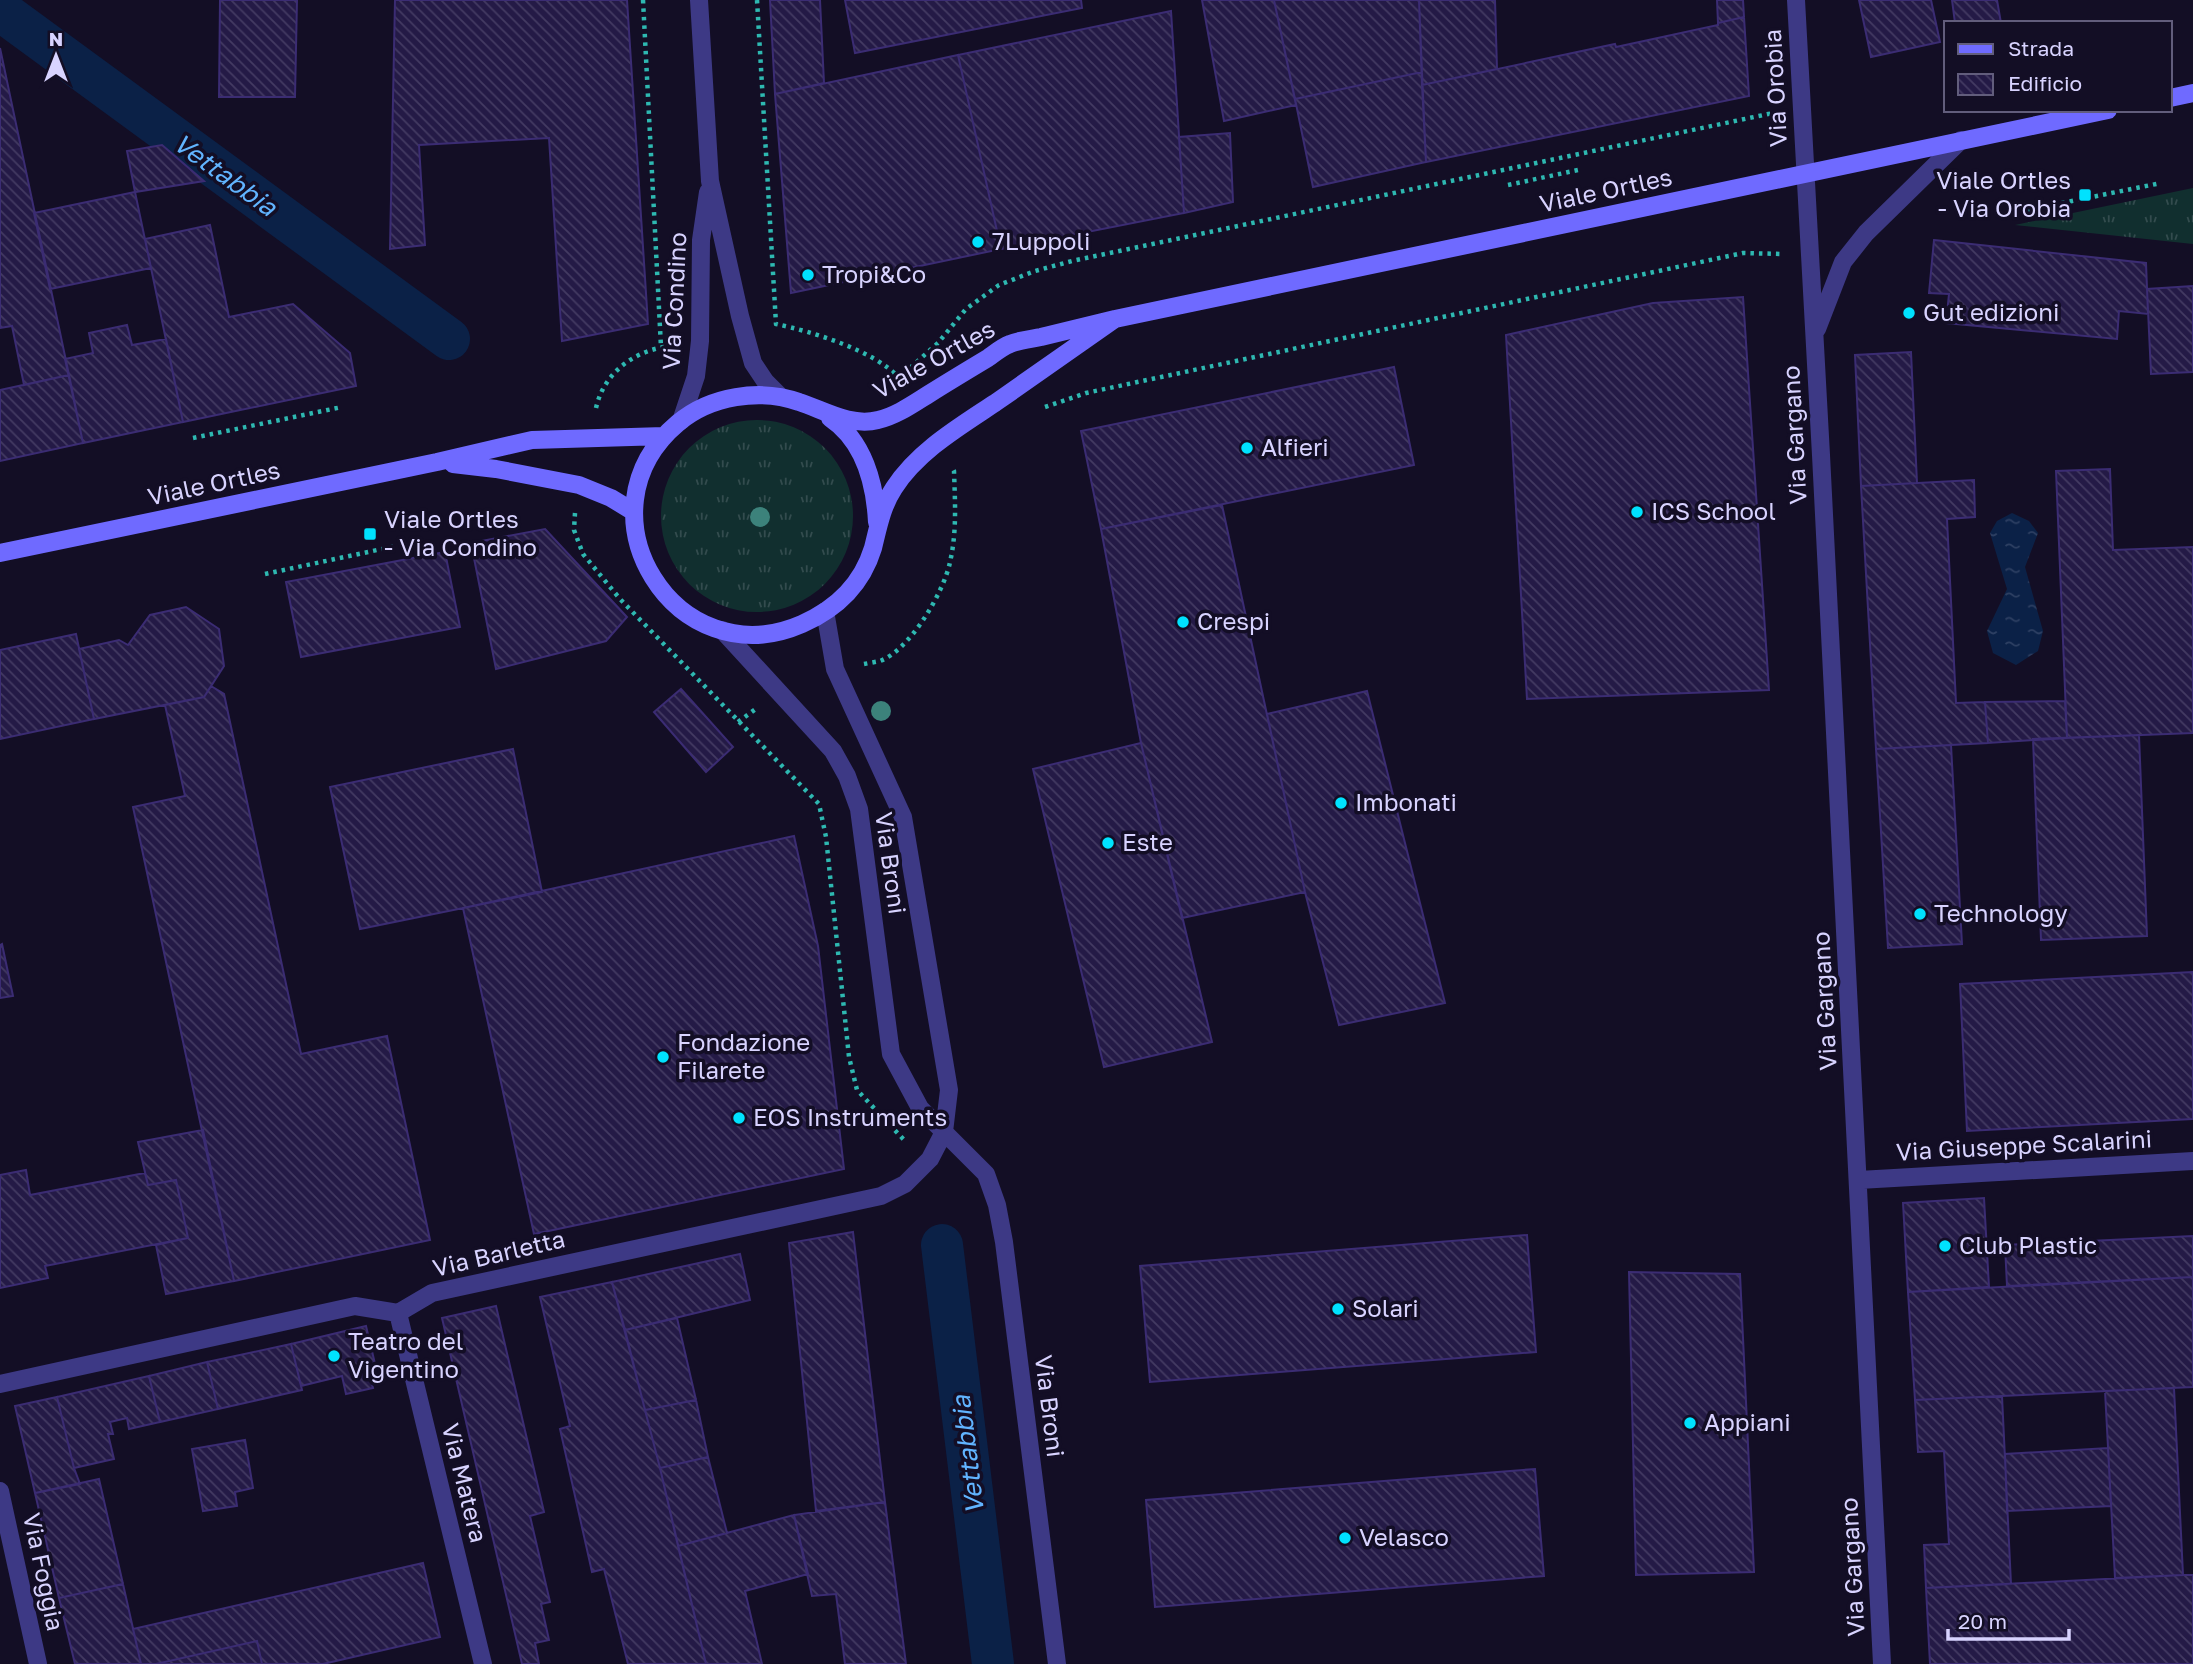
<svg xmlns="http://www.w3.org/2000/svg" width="2193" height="1664" viewBox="0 0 2193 1664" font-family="'Golos Text',sans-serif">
<defs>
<pattern id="grass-tufts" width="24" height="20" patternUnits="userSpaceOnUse" patternTransform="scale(1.75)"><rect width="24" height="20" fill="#112f2f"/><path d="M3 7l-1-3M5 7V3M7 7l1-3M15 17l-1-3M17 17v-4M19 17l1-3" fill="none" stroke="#334c4e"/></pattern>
<pattern id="water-ripples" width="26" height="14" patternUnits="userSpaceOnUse" patternTransform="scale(1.75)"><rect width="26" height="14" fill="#0b2147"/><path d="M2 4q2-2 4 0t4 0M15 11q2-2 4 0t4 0" fill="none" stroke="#2e4063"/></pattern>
<pattern id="building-back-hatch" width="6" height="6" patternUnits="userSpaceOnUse" patternTransform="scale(1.75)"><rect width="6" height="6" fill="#241a46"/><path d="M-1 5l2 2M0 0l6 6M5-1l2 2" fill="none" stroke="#433a62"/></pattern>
</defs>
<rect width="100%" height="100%" fill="#130e25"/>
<path fill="url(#grass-tufts)" d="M 2193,188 L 2193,244 L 2015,225 Z
M661 516a96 96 0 1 1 192 0a96 96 0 1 1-192 0Z"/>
<path fill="url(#water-ripples)" d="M 2012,513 L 2029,521 L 2038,533 L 2025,567 L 2043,631 L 2038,651 L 2016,665 L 1993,653 L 1987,631 L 2007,589 L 1990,533 L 1997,521 Z"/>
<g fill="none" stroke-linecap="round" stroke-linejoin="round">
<path stroke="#0b2147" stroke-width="42" d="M 0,10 L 449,339
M 942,1245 L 993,1664"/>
</g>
<path fill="url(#building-back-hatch)" stroke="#3b2c73" stroke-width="2" d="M 220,0 L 297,0 L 295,97 L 219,97 Z
M 395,0 L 627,0 L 648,324 L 562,341 L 549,138 L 419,145 L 425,245 L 390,249 Z
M 770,0 L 820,0 L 824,83 L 775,94 Z
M 845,0 L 1081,0 L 1082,8 L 855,53 Z
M 1202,0 L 1274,0 L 1296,105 L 1224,121 Z
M 1274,0 L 1419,0 L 1422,72 L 1295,99 Z
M 1419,0 L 1495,0 L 1497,69 L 1422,85 Z
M 1717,0 L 1743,0 L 1744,17 L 1718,23 Z
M 1859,0 L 1931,0 L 1940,42 L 1871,57 Z
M 1952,0 L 1997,0 L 2001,23 L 1955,23 Z
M 1171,11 L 1184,213 L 1001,249 L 958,55 Z
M 1744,17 L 1749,96 L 1426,162 L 1422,85 L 1615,44 L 1616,47 L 1718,25 L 1718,23 Z
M 0,48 L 69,375 L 24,385 L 12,326 L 0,328 Z
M 958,55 L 1001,249 L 791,293 L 775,94 Z
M 1422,72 L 1426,162 L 1313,187 L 1295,99 Z
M 1230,133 L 1233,202 L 1184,213 L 1179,137 Z
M 162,145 L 204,181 L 135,192 L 127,151 Z
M 135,192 L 151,268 L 50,289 L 34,213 Z
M 210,225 L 229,317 L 293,304 L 350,353 L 356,386 L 183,422 L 145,239 Z
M 1934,240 L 2146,263 L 2148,314 L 2119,311 L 2117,339 L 1946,323 L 1949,294 L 1929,293 Z
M 2193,286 L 2193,372 L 2151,374 L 2147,289 Z
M 1743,297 L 1769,690 L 1527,699 L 1506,335 L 1653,303 Z
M 127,325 L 132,345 L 166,339 L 183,422 L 83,443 L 65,359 L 93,353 L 89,333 Z
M 1911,352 L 1917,483 L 1861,486 L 1855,355 Z
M 1394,367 L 1414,465 L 1101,529 L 1081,431 Z
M 69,375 L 83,443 L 0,461 L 0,390 Z
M 2110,469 L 2113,550 L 2193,547 L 2193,733 L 2067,738 L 2056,471 Z
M 1974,480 L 1975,517 L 1947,519 L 1956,703 L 1985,702 L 1988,743 L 1876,749 L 1861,486 Z
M 1222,505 L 1305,892 L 1182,918 L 1141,743 L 1101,529 Z
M 545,529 L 627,617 L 606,641 L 496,669 L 471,543 Z
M 445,552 L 460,627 L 301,657 L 286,582 Z
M 186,607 L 219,629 L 224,666 L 204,697 L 94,719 L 79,649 L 119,640 L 128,645 L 150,615 Z
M 76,634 L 94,719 L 0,739 L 0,650 Z
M 211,686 L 224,694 L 301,1054 L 387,1036 L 430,1240 L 234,1281 L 133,807 L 185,796 L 165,705 L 204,697 Z
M 681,689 L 733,747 L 706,772 L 654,712 Z
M 1367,691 L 1445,1003 L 1339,1025 L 1305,892 L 1267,714 Z
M 2065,701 L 2067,738 L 1988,743 L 1985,702 Z
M 2139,735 L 2147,936 L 2041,940 L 2033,739 Z
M 1141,743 L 1212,1042 L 1104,1067 L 1033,769 Z
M 1951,745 L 1962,944 L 1888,948 L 1876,749 Z
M 513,749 L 542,892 L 360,929 L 330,787 Z
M 794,836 L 818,946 L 844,1169 L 534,1234 L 463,908 Z
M 2,944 L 13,996 L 0,998 L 0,945 Z
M 2193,972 L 2193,1119 L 1967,1131 L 1960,984 Z
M 203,1130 L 234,1281 L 166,1294 L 156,1245 L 188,1238 L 176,1180 L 148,1185 L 138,1142 Z
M 26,1170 L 30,1195 L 145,1173 L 148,1185 L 176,1180 L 188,1238 L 45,1266 L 48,1278 L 0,1288 L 0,1175 Z
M 1984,1198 L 1989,1287 L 1908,1292 L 1903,1203 Z
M 853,1232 L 885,1502 L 816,1511 L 789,1243 Z
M 1527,1235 L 1536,1352 L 1150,1382 L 1140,1266 Z
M 2193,1236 L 2193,1277 L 2007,1286 L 2005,1245 Z
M 740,1254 L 750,1300 L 625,1330 L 612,1282 Z
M 1629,1272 L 1740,1274 L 1754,1572 L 1636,1575 Z
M 2193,1277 L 2193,1387 L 1915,1400 L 1908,1292 Z
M 612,1282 L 660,1468 L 706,1664 L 628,1664 L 604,1569 L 592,1572 L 560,1429 L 570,1426 L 540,1297 Z
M 496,1306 L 544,1512 L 530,1516 L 550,1602 L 541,1604 L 549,1640 L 535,1643 L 539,1664 L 522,1664 L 442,1318 Z
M 677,1318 L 696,1400 L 645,1410 L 625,1330 Z
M 366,1326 L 376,1368 L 368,1370 L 373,1388 L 346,1394 L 342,1376 L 301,1386 L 291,1344 Z
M 291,1344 L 302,1390 L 218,1409 L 207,1362 Z
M 207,1362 L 218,1409 L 160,1422 L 149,1376 Z
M 149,1376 L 160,1422 L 129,1429 L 127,1418 L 110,1422 L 113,1434 L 108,1434 L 114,1459 L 74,1468 L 57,1397 Z
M 2174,1388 L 2183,1575 L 2115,1578 L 2105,1391 Z
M 2002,1396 L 2011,1584 L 1926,1588 L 1924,1545 L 1949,1544 L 1944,1451 L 1918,1452 L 1915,1400 Z
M 57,1397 L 74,1468 L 80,1484 L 35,1493 L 15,1406 Z
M 696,1400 L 708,1457 L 660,1468 L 645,1410 Z
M 245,1440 L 253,1488 L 235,1492 L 237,1506 L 203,1511 L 192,1449 Z
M 2108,1448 L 2111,1506 L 2007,1511 L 2005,1454 Z
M 708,1457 L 727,1533 L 678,1546 L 660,1468 Z
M 1535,1469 L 1544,1576 L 1155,1607 L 1146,1500 Z
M 99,1479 L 123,1584 L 59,1598 L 35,1493 Z
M 885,1502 L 906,1664 L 845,1664 L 836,1594 L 812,1596 L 794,1515 Z
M 794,1515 L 808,1574 L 745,1591 L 762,1664 L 706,1664 L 678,1546 Z
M 423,1563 L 440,1637 L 323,1664 L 262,1664 L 257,1641 L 156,1664 L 141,1664 L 133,1629 Z
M 2183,1575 L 2193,1575 L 2193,1664 L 1930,1664 L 1926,1588 Z
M 123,1584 L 141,1664 L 75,1664 L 59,1598 Z
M 257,1641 L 262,1664 L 156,1664 Z"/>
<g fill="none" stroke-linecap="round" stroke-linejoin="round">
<path stroke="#2eb8b1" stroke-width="4.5" stroke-dasharray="3.5 5" stroke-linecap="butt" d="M 643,0 L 661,347
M 757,0 L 776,324 C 810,331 876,351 899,378
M 1508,185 L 1578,170
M 2003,215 L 2161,183
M 910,368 L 938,343 L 966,309 L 999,285 L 1035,271 L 1072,261 L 1773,113
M 1045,407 L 1086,393 L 1743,253 L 1783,254
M 596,408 C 604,372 636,349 672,346
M 193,438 L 342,407
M 575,513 L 574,530 L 583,554 L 620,599 L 819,804 L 826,837 L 849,1057 L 857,1090 L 906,1142
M 265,574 L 396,546
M 864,664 C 869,663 875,662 880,661 C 910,650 944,592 950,562 C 957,532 955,502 954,471 L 952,467
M 738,722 L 757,708"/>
<path stroke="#3d3985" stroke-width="18" d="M 699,0 L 710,181 L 740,316 L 753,363 L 765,381 L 781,397
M 1796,0 L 1821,455 L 1882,1664
M 1817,329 L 1843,262 L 1866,233 L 1961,140
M 681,421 L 696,376 L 700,341 L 701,240 L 708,192
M 722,630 L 833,751 L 847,776 L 859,809 L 891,1054 L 920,1108 L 986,1174 L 997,1205 L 1004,1242 L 1057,1664
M 1859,1180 L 2193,1161
M 398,1313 L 483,1664
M 0,1384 L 355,1306 L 398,1313 L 432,1293 L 881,1196 L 905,1184 L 930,1159 L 944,1132 L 949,1090 L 903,817 L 835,669 L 825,611
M 0,1491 L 38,1664"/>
<path stroke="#6f6aff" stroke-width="18" d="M 2170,98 L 2193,93
M 1115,319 C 1075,347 1035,375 995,403 C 959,427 918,451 894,488 C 882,506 878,528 873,548 C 862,584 836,609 802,624 C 676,679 572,512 678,423 C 710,396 760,388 799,402 C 824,410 850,427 878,420 C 896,416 913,404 929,394 C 948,382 968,370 988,358 C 995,353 1002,347 1010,344 C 1019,340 1031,339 1041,337 C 1065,331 1090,325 1115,319 L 2108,110
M 830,418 C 864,441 875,484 877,522
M 453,464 L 496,469 L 579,485 L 611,498 L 634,512
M 0,553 L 437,462 L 532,440 L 664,436"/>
</g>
<g fill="#3c827b">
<circle cx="760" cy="517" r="10"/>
<circle cx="881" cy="711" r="10"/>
</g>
<g fill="#00e2fe" stroke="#130e25" stroke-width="2.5">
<rect x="2078" y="188" width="14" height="14" rx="3.5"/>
<circle cx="978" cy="242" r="7"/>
<circle cx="808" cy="275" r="7"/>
<circle cx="1909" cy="313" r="7"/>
<circle cx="1247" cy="448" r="7"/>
<circle cx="1637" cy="512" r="7"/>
<rect x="363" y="527" width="14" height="14" rx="3.5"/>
<circle cx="1183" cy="622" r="7"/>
<circle cx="1341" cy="803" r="7"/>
<circle cx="1108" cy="843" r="7"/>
<circle cx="1920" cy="914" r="7"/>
<circle cx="663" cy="1057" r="7"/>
<circle cx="739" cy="1118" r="7"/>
<circle cx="1945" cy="1246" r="7"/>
<circle cx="1338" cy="1309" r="7"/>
<circle cx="334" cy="1356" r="7"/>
<circle cx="1690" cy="1423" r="7"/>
<circle cx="1345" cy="1538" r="7"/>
</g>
<g text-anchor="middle" stroke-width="7" stroke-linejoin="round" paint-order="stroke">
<g font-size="24" fill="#d8d3ff" stroke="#130e25">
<text transform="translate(1776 88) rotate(-93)" y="8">Via Orobia</text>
<text transform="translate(1606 191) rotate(-12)" y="8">Viale Ortles</text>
<text transform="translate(675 301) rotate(-87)" y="8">Via Condino</text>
<text transform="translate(934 360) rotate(-29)" y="8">Viale Ortles</text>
<text transform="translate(1795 435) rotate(-93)" y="8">Via Gargano</text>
<text transform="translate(214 484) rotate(-12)" y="8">Viale Ortles</text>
<text transform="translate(890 863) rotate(82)" y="8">Via Broni</text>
<text transform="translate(1825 1001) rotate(-93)" y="8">Via Gargano</text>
<text transform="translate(2024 1146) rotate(-3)" y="8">Via Giuseppe Scalarini</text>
<text transform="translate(499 1254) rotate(-13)" y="8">Via Barletta</text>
<text transform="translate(1049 1406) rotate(83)" y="8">Via Broni</text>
<text transform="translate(464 1483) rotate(76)" y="8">Via Matera</text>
<text transform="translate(1853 1567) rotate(-93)" y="8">Via Gargano</text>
<text transform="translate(43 1572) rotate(78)" y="8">Via Foggia</text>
</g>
<g font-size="24" fill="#d8d3ff" stroke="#130e25" text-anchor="start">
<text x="2071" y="189" text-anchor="end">Viale Ortles<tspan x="2071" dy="28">- Via Orobia</tspan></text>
<text x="992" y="250">7Luppoli</text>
<text x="822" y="283">Tropi&amp;Co</text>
<text x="1923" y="321">Gut edizioni</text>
<text x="1261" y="456">Alfieri</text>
<text x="1651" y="520">ICS School</text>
<text x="384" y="528">Viale Ortles<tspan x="384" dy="28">- Via Condino</tspan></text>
<text x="1197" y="630">Crespi</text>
<text x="1355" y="811">Imbonati</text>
<text x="1122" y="851">Este</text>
<text x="1934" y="922">Technology</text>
<text x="677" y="1051">Fondazione<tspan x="677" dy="28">Filarete</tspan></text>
<text x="753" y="1126">EOS Instruments</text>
<text x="1959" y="1254">Club Plastic</text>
<text x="1352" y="1317">Solari</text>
<text x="348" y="1350">Teatro del<tspan x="348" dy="28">Vigentino</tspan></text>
<text x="1704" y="1431">Appiani</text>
<text x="1359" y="1546">Velasco</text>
</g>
<g font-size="26" font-style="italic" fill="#61b4ff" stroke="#130e25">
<text transform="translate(225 175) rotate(36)" y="9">Vettabbia</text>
<text transform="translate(968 1455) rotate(-97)" y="9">Vettabbia</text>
</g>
</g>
<rect x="1944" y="21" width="228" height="91" fill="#130e25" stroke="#625d7c" stroke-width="2"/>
<rect x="1958" y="44" width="35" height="10" fill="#6f6aff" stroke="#625d7c" stroke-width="2"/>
<text x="2008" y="56" font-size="21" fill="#d8d3ff">Strada</text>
<rect x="1958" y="74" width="35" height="21" fill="url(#building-back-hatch)" stroke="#625d7c" stroke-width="2"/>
<text x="2008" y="91" font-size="21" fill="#d8d3ff">Edificio</text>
<g transform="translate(56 56)" stroke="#130e25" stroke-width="5" paint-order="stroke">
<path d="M0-5L12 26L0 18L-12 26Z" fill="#d8d3ff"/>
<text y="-10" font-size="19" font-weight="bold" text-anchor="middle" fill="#d8d3ff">N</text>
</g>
<path d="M1948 1629v10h121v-10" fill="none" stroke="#d8d3ff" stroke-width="3.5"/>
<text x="1958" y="1629" font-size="21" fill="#d8d3ff" stroke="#130e25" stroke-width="5" paint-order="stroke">20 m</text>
</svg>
